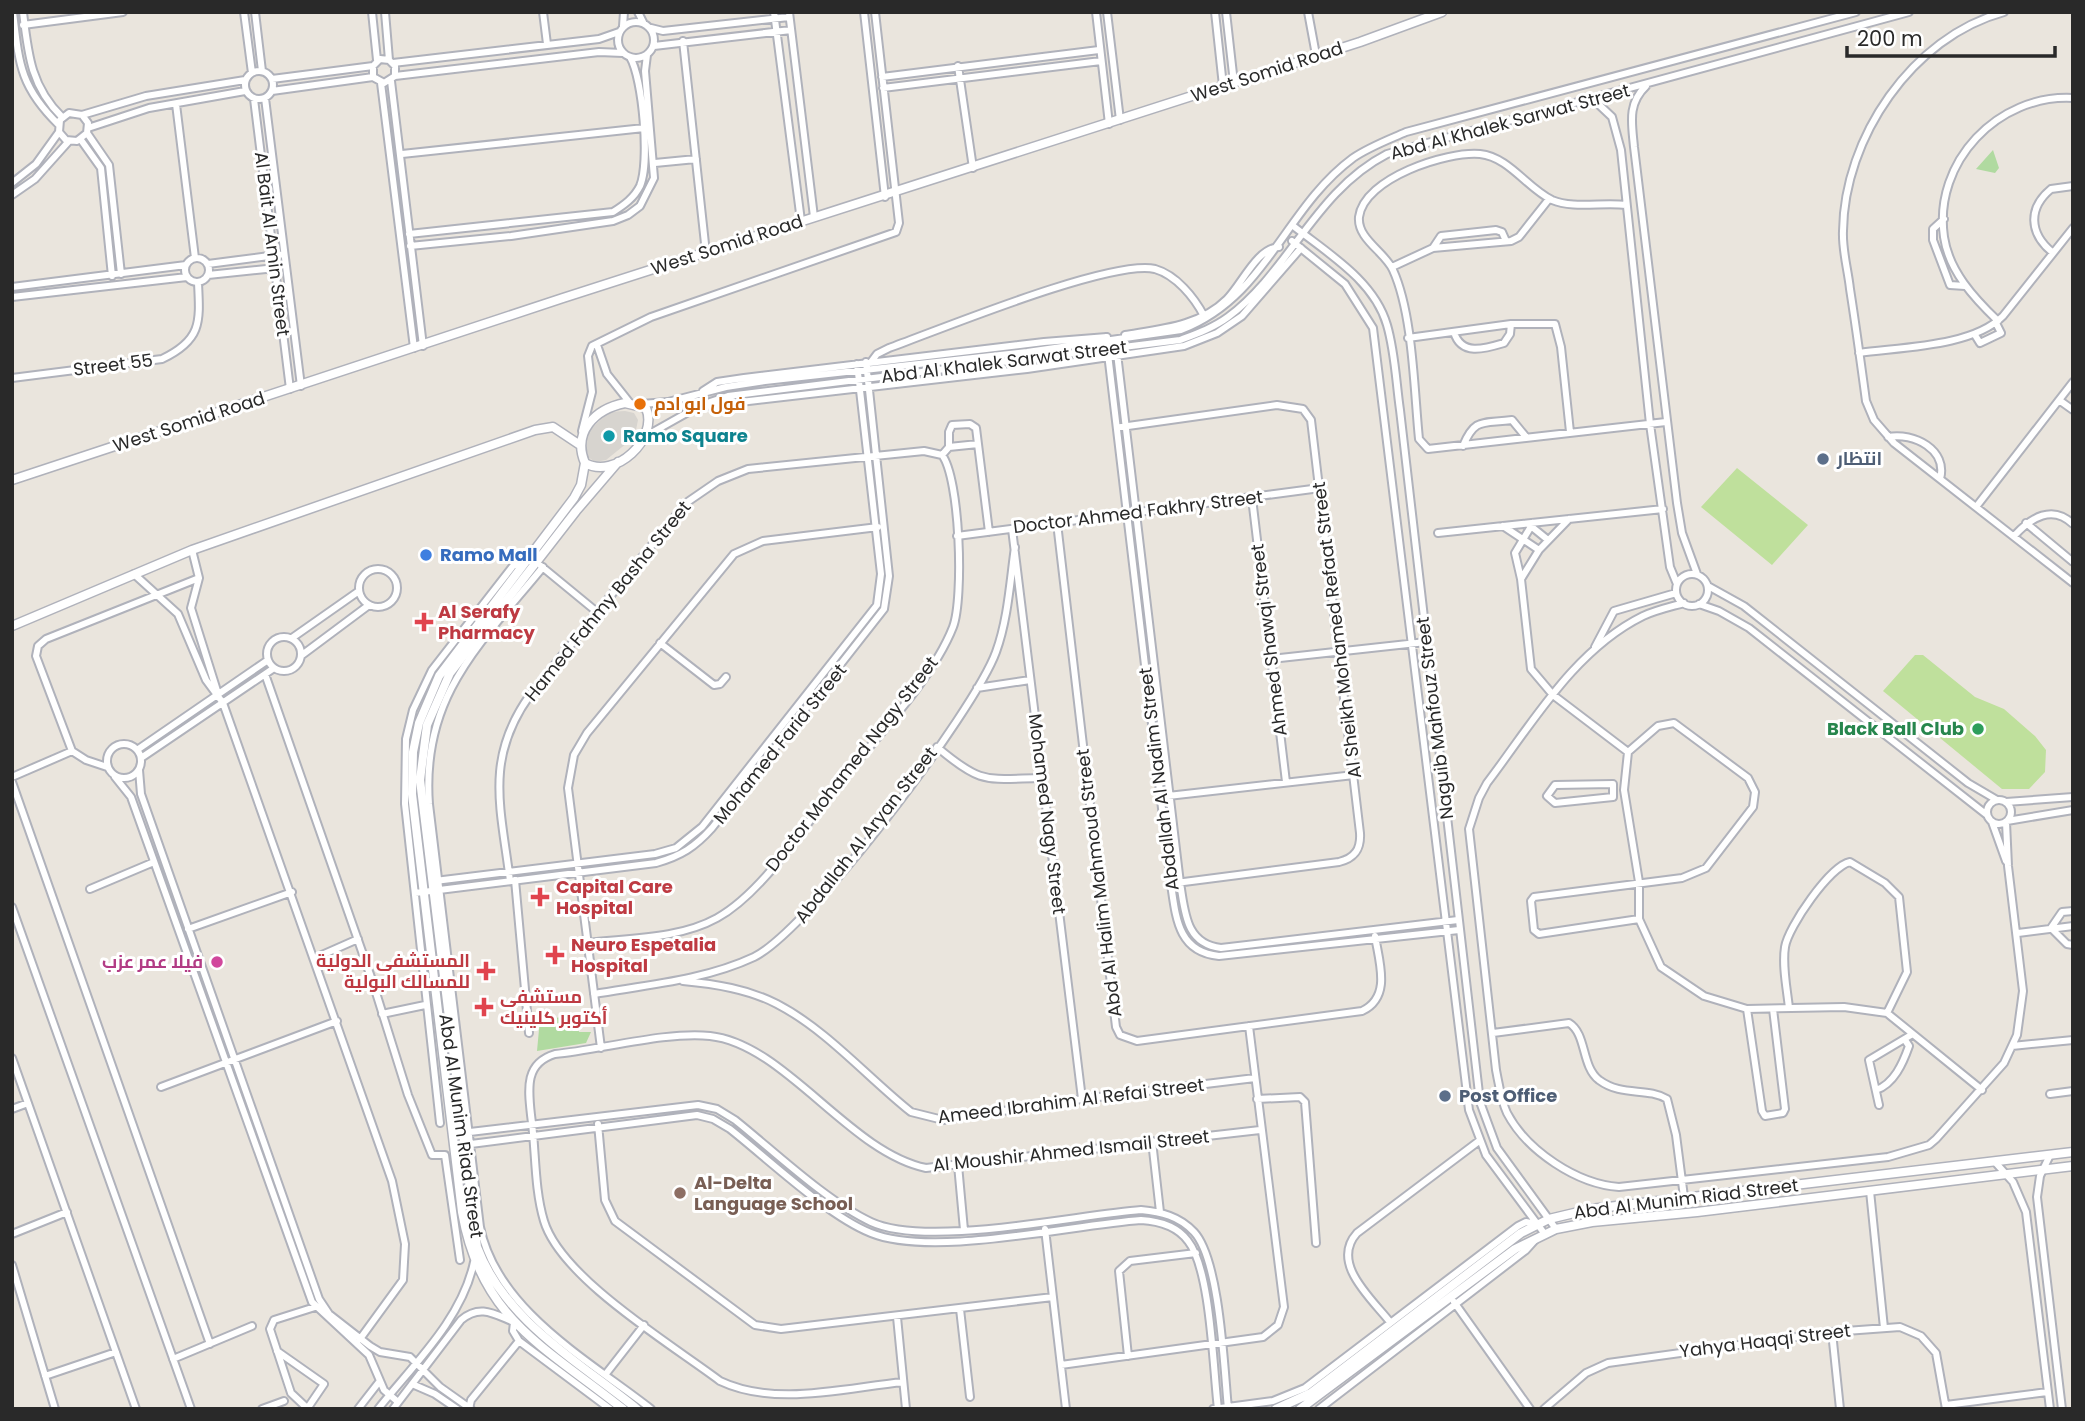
<svg xmlns="http://www.w3.org/2000/svg" width="2085" height="1421" viewBox="0 0 2085 1421" font-family="Poppins,Cairo,sans-serif">
<rect width="100%" height="100%" fill="#eae5dd"/>
<path fill="#b0daa0" d="M 1993,150 L 1999,168 L 1995,173 L 1976,169 Z
M 577,1016 L 579,1032 L 591,1032 L 586,1043 L 537,1051 L 540,1019 Z"/>
<path fill="#bfe09c" d="M 1737,468 L 1808,525 L 1772,565 L 1701,507 Z
M 1915,655 L 1923,655 L 1975,697 L 2004,709 L 2035,736 L 2046,750 L 2045,772 L 2029,789 L 2002,789 L 1883,691 Z"/>
<path fill="#d7d4cf" d="M 625,411 L 634,413 L 638,420 L 636,430 L 627,443 L 606,460 L 595,462 L 584,454 L 583,446 L 591,429 L 609,412 Z"/>
<g fill="none" stroke-linecap="round" stroke-linejoin="round">
<defs>
<path id="minor" d="M 13,12 C 19,64 20,87 59,125
M 23,12 C 28,54 31,87 62,117
M 244,12 L 252,73
M 255,12 L 262,71
M 372,12 L 377,60
M 385,12 L 389,60
M 543,12 L 547,44
M 638,12 L 643,22
M 774,12 L 801,221
M 789,12 L 814,217
M 864,12 L 885,197
M 1096,12 L 1109,124
M 1107,12 L 1120,120
M 1215,12 L 1223,86
M 1226,12 L 1234,83
M 1308,12 L 1316,55
M 2004,12 C 1912,37 1844,138 1843,231 C 1842,250 1848,270 1850,289 C 1856,327 1861,364 1866,401 L 1874,420 L 1894,443 L 2073,583
M618 40a18 18 0 1 1 36 0a18 18 0 1 1-36 0Z
M 23,25 L 123,12
M 623,26 L 624,12
M 651,28 L 663,31 L 789,17
M 683,41 L 706,253
M 654,46 L 791,30
M 393,63 L 599,39 L 619,32
M 958,66 L 973,168
M245 85a14 14 0 1 1 28 0a14 14 0 1 1-28 0Z
M 395,76 L 395,66 L 389,60 L 380,59 L 373,66 L 373,77 L 384,83 L 395,76 L 599,52 L 623,53
M 882,77 L 1099,50
M 272,79 L 373,66
M 391,81 L 423,346
M 381,83 L 414,348
M 1646,86 C 1627,104 1632,124 1634,147 L 1677,503 L 1682,533 L 1697,574
M 883,88 L 1101,61
M 272,91 L 373,77
M 265,98 L 301,386
M 254,99 L 290,389
M 1594,100 L 1612,117 L 1621,150 L 1650,424 L 1670,567 L 1677,584
M 176,104 L 195,258
M 82,115 L 146,96 L 245,80
M 88,128 L 149,108 L 245,91
M 87,133 L 77,141 L 66,140 L 59,132 L 60,120 L 69,113 L 82,115 L 88,123 L 87,133 L 109,165 L 121,274
M 81,140 L 101,168 L 112,276
M 402,154 L 644,128
M 655,163 L 696,159
M 12,183 L 36,164 L 59,132
M 12,195 L 35,179 L 69,141
M 1626,205 C 1603,202 1573,209 1552,200 C 1527,188 1509,157 1480,154 C 1447,151 1364,178 1359,217 C 1357,239 1385,252 1393,270 C 1413,314 1414,390 1419,439 L 1428,449 L 1666,422
M 1944,219 L 1933,229 L 1933,240 L 1950,285 L 1965,286
M 1292,225 C 1327,253 1374,280 1387,325 C 1395,352 1396,382 1400,410 L 1480,1102 L 1497,1148 L 1556,1229
M 409,234 L 613,212 C 624,205 634,198 640,186 C 650,163 643,79 630,57
M 1292,241 L 1345,284 L 1373,328 L 1469,1110 L 1486,1155 L 1544,1233
M 410,246 L 511,236 L 613,221 L 628,215 L 640,206 L 654,178 L 645,71 L 647,55
M 1433,248 L 1441,236 L 1496,230 L 1502,232 L 1506,241
M 2052,252 C 2029,233 2028,208 2051,189 L 2073,186
M185 270a12 12 0 1 1 24 0a12 12 0 1 1-24 0Z
M 208,264 L 284,254
M 1392,267 L 1433,248 L 1511,241 L 1519,237 L 1549,199
M 208,275 L 276,268
M 12,287 L 186,265
M 12,297 L 187,277
M 1998,321 C 1974,298 1949,271 1944,237 C 1933,162 1998,94 2073,98
M 1454,332 C 1461,356 1484,349 1504,343 L 1510,334 L 1511,324
M 1125,335 C 1161,329 1200,326 1227,299 C 1242,284 1257,248 1279,247
M 1975,335 L 1980,343 L 2001,333 L 1996,323
M 1106,337 L 1171,884 C 1176,918 1178,952 1219,956 L 1459,930
M 1408,338 L 1511,324 L 1555,324 L 1561,347 L 1570,432
M 597,345 L 607,374 L 630,403
M 1116,345 L 1180,883 C 1185,911 1185,944 1221,948 L 1458,920
M 1859,353 C 1901,347 1972,347 2003,316 L 2073,228
M 871,362 L 877,354 L 889,348 C 939,330 1111,259 1155,269 C 1176,275 1194,297 1204,316
M 12,378 L 162,359 C 202,340 200,322 198,283
M 703,391 L 717,382 L 744,378 L 1044,342 L 1107,337
M 2059,400 L 2073,410
M 641,404 L 668,402 L 726,387 L 765,381 L 1027,352 L 1181,330 C 1267,297 1284,209 1353,158 C 1369,147 1388,140 1406,132 L 1856,12
M 706,406 L 1027,369 L 1184,346 L 1217,333 L 1242,316 L 1301,248
M 1121,427 L 1277,405 L 1303,409 L 1311,420 L 1360,833 C 1361,849 1355,858 1339,862 L 1176,883
M 582,431 L 592,392 L 588,356 L 592,346 L 651,317 L 896,232 L 899,223 L 875,12
M 644,437 L 701,405 L 728,396 L 1180,340 C 1196,334 1213,328 1228,317 C 1289,272 1315,191 1387,154 L 1909,12
M 1888,437 C 1914,432 1948,450 1940,479
M 1463,446 C 1475,417 1483,424 1512,420 L 1526,437
M 949,447 L 949,432 L 952,425 L 970,424 L 976,428 L 989,532
M 942,455 L 949,447 L 978,444
M 1252,498 L 1286,782
M 1976,507 L 2073,382
M 1569,519 L 1539,550 L 1521,579 L 1531,669 L 1553,695 L 1628,752
M 1057,523 L 1116,1027 L 1120,1035 L 1137,1041 L 1362,1011 C 1392,997 1379,962 1375,936
M 2026,523 L 2073,562
M 1503,526 L 1539,550
M 1532,527 L 1548,540
M 1012,529 L 1082,1099
M 1438,533 L 1663,509
M 2015,535 C 2031,518 2052,504 2073,524
M 957,536 L 1320,488
M 192,550 L 199,578 L 191,608 L 218,694
M 541,566 L 597,612
M 543,567 C 480,644 421,696 429,804 L 480,1227 C 497,1310 587,1359 651,1409
M359 588a19 19 0 1 1 38 0a19 19 0 1 1-38 0Z
M 134,574 L 178,614 L 206,680 L 223,703 L 392,1181 L 405,1244 L 403,1280 L 360,1339
M1676 590a16 16 0 1 1 32 0a16 16 0 1 1-32 0Z
M 1521,579 L 1515,553 L 1533,523
M 1708,586 L 1744,606 L 1968,783 L 1997,800
M 1684,603 C 1670,607 1656,610 1643,616 C 1574,650 1532,724 1487,783 L 1479,798 L 1469,829 L 1496,1070 C 1499,1085 1501,1100 1507,1113 C 1527,1151 1577,1184 1619,1187 L 1888,1157 L 1929,1145 L 1936,1139 L 2004,1063 L 2017,1035 L 2023,991 L 2008,866 L 2006,822
M 1699,604 L 1719,611 L 1749,628 L 1987,815
M267 654a17 17 0 1 1 34 0a17 17 0 1 1-34 0Z
M 292,638 L 359,591
M 660,643 L 714,685 L 720,684 L 726,677
M 1595,647 L 1614,611 L 1676,593
M 302,655 L 369,605
M 1271,659 L 1426,642
M 265,674 L 373,983 L 408,1095 L 432,1155 L 445,1155 L 460,1260
M 977,688 L 1030,680
M107 761a17 17 0 1 1 34 0a17 17 0 1 1-34 0Z
M 937,747 C 982,785 985,779 1042,778
M 137,750 L 268,660
M 141,758 L 274,668
M 107,767 L 86,760 L 72,751 L 36,656 L 38,646 L 46,639 L 199,578
M 139,770 L 141,794 L 319,1299 L 329,1314 L 370,1346 L 380,1352 L 410,1357 L 440,1387 L 471,1409
M 12,777 L 72,751
M 115,777 L 131,797 L 312,1302 L 369,1355 L 384,1390 L 398,1402
M 12,782 L 210,1344
M 1613,784 L 1613,797 L 1555,803 L 1547,796 L 1555,785 Z
M 1168,796 L 1354,775
M1987 812a12 12 0 1 1 24 0a12 12 0 1 1-24 0Z
M 2006,802 L 2073,797
M 2007,821 L 2073,810
M 1992,822 L 2006,861
M 515,880 L 529,1033
M 435,881 L 655,854 L 676,848 L 702,827 L 877,605 L 881,574 L 857,364
M 510,881 C 501,808 484,759 530,695 L 686,503 L 718,481 L 748,469 L 924,451 L 942,455 C 960,478 964,598 953,627 C 932,681 871,743 834,789 C 802,829 762,893 717,918 C 679,939 630,938 587,943
M 90,889 L 154,862
M 415,893 L 656,863 C 681,856 695,847 712,828 L 884,609 L 889,576 L 866,362
M 12,907 L 191,1409
M 2073,911 L 2062,912 L 2051,928 L 2067,944 L 2073,945
M 1639,919 L 1539,934 L 1534,930 L 1531,901 L 1534,897 L 1682,878 L 1706,868 L 1753,807 L 1755,792 L 1748,778 L 1674,723 L 1658,726 L 1628,752 L 1624,790 L 1639,882 L 1639,919 L 1661,967 L 1704,996 L 1747,1009 L 1844,1007 L 1887,1013 L 1982,1090
M 188,929 L 292,892
M 2018,933 L 2073,926
M 315,958 L 358,939
M 683,981 C 715,984 748,989 777,1004 C 827,1030 867,1077 911,1112 L 943,1120 L 1082,1099 L 1255,1078
M 594,994 C 647,985 705,980 754,957 C 809,930 974,712 996,652 C 1008,619 1010,582 1015,547
M 1789,1008 C 1787,989 1782,966 1785,947 C 1788,927 1830,866 1850,862 L 1885,883 L 1899,897 L 1907,972 L 1887,1013
M 1747,1009 L 1762,1111 L 1765,1116 L 1783,1113 L 1785,1109 L 1773,1009
M 382,1014 L 425,1005
M 1493,1033 L 1569,1023 C 1587,1034 1581,1066 1599,1080 C 1622,1097 1647,1087 1667,1099 L 1676,1135 L 1684,1197
M 2012,1046 L 2073,1040
M 601,1048 L 568,788 L 574,755 L 587,733 L 734,554 L 763,541 L 878,527
M 12,1058 L 136,1409
M 161,1087 L 337,1021
M 1876,1090 C 1894,1084 1903,1063 1909,1046 L 1905,1040
M 2050,1094 L 2073,1091
M 1257,1099 L 1300,1097 L 1305,1102 L 1316,1243
M 1879,1105 L 1869,1060 L 1911,1035
M 12,1109 L 28,1103
M 440,1123 L 405,804 L 406,739 L 413,710 L 432,670 L 513,566 L 525,562
M 598,1124 L 605,1200 L 615,1221 L 755,1325 L 781,1329 L 1053,1297
M 453,1134 L 698,1105 L 717,1109 L 735,1120 C 775,1152 826,1201 871,1222 C 927,1248 1075,1215 1141,1210 C 1161,1212 1179,1216 1194,1232 C 1220,1260 1224,1368 1228,1409
M 1152,1141 L 1160,1212
M 463,1145 L 697,1115 L 713,1119 L 730,1129 C 768,1159 828,1216 871,1233 C 933,1258 1070,1225 1141,1220 C 1158,1221 1177,1226 1188,1241 C 1211,1270 1213,1369 1218,1409
M 2050,1155 L 2040,1176 L 2037,1197 L 2062,1409
M 1995,1162 L 2013,1182 L 2026,1212 L 2050,1409
M 958,1165 L 964,1230
M 1870,1191 L 1884,1328
M 1045,1229 L 1066,1409
M 12,1234 L 67,1212
M 12,1265 L 55,1409
M 1454,1302 L 1530,1409
M 960,1309 L 970,1397
M 897,1317 L 906,1409
M 1390,1322 C 1371,1298 1330,1263 1357,1233 L 1479,1141
M 1832,1332 L 1840,1409
M 277,1351 L 324,1384 L 307,1409
M 1128,1356 L 1119,1271 L 1130,1261 L 1196,1253
M 173,1359 L 252,1326
M 1061,1365 L 1263,1337 L 1278,1325 L 1284,1307 L 1249,1026
M 605,1375 L 644,1325
M 45,1376 L 116,1352
M 903,1382 C 844,1388 775,1407 720,1381 C 671,1344 561,1278 544,1221 C 534,1188 536,1150 531,1115 C 528,1088 525,1063 555,1054 C 599,1050 668,1031 710,1036 C 785,1044 849,1152 926,1168 L 1260,1130
M 412,1384 L 435,1394 L 457,1409
M 1946,1405 L 2047,1392
M 262,1409 L 284,1401
M 308,1409 L 291,1393 L 270,1329 L 274,1320 L 315,1307
M 358,1409 L 379,1382
M 378,1409 C 414,1364 462,1319 474,1262
M 393,1409 L 461,1320 C 480,1304 494,1314 514,1322 L 513,1331 L 519,1341 L 610,1409
M 469,1409 L 471,1400 L 519,1341
M 1213,1409 L 1273,1401 L 1305,1388 L 1518,1226 L 1526,1222 L 1535,1224
M 1319,1409 L 1526,1250 L 1535,1240
M 1544,1409 L 1586,1373 L 1608,1363 L 1832,1332 L 1900,1327 L 1921,1336 L 1936,1353 L 1946,1409"/>
<path id="tertiary" d="M 625,403 L 646,408 C 659,439 615,480 585,463 C 572,432 595,409 625,403 Z
M 618,462 L 576,511 L 450,673 L 427,725 L 420,780 L 477,1247 C 505,1321 578,1361 637,1409
M 585,463 L 581,485 L 574,498 L 439,676 L 419,723 L 413,752 L 412,794 L 462,1212 C 481,1319 544,1346 623,1409
M 12,480 L 563,298 L 1360,42 L 1442,12
M 12,626 L 192,550 L 535,430 L 553,427 L 580,445
M 1276,1409 L 1311,1393 L 1521,1233 L 1549,1219 L 1591,1209 L 2073,1152
M 1300,1409 L 1515,1249 L 1556,1229 L 1592,1222 L 1697,1212 L 2073,1166"/>
</defs>
<use href="#minor" stroke="#b0b2bb" stroke-width="10"/>
<use href="#tertiary" stroke="#b0b2bb" stroke-width="11"/>
<use href="#minor" stroke="#fff" stroke-width="6"/>
<use href="#tertiary" stroke="#fff" stroke-width="8"/>
</g>
<circle fill="#e8710a" stroke="#fff" stroke-width="2.5" cx="640" cy="404" r="7"/>
<circle fill="#0f9aa8" stroke="#fff" stroke-width="2.5" cx="609" cy="436" r="7"/>
<g fill="#5c6f8a" stroke="#fff" stroke-width="2.5">
<circle cx="1823" cy="459" r="7"/>
<circle cx="1445" cy="1096" r="7"/>
</g>
<circle fill="#3f7fe0" stroke="#fff" stroke-width="2.5" cx="426" cy="555" r="7"/>
<g fill="#e0444e" stroke="#fff" stroke-width="2.5">
<path d="M420.5 611.5h7v7h7v7h-7v7h-7v-7h-7v-7h7z"/>
<path d="M536.5 886.5h7v7h7v7h-7v7h-7v-7h-7v-7h7z"/>
<path d="M551.5 944.5h7v7h7v7h-7v7h-7v-7h-7v-7h7z"/>
<path d="M482.5 960.5h7v7h7v7h-7v7h-7v-7h-7v-7h7z"/>
<path d="M480.5 996.5h7v7h7v7h-7v7h-7v-7h-7v-7h7z"/>
</g>
<circle fill="#2e9e5b" stroke="#fff" stroke-width="2.5" cx="1978" cy="729" r="7"/>
<circle fill="#d1479c" stroke="#fff" stroke-width="2.5" cx="217" cy="962" r="7"/>
<circle fill="#8d6e63" stroke="#fff" stroke-width="2.5" cx="680" cy="1193" r="7"/>
<g text-anchor="middle" stroke-width="6" stroke-linejoin="round" paint-order="stroke">
<g font-size="18" fill="#292929" stroke="#fff">
<text transform="translate(1267 72) rotate(-18)" y="6">West Somid Road</text>
<text transform="translate(1510 122) rotate(-15)" y="6">Abd Al Khalek Sarwat Street</text>
<text transform="translate(272 244) rotate(83)" y="6">Al Bait Al Amin Street</text>
<text transform="translate(727 245) rotate(-18)" y="6">West Somid Road</text>
<text transform="translate(1004 362) rotate(-7)" y="6">Abd Al Khalek Sarwat Street</text>
<text transform="translate(113 365) rotate(-7)" y="6">Street 55</text>
<text transform="translate(189 422) rotate(-18)" y="6">West Somid Road</text>
<text transform="translate(1138 512) rotate(-7)" y="6">Doctor Ahmed Fakhry Street</text>
<text transform="translate(608 601) rotate(-51)" y="6">Hamed Fahmy Basha Street</text>
<text transform="translate(1337 630) rotate(-97)" y="6">Al Sheikh Mohamed Refaat Street</text>
<text transform="translate(1269 640) rotate(-97)" y="6">Ahmed Shawqi Street</text>
<text transform="translate(1435 718) rotate(-97)" y="6">Naguib Mahfouz Street</text>
<text transform="translate(780 744) rotate(-51)" y="6">Mohamed Farid Street</text>
<text transform="translate(852 764) rotate(-52)" y="6">Doctor Mohamed Nagy Street</text>
<text transform="translate(1159 779) rotate(-97)" y="6">Abdallah Al Nadim Street</text>
<text transform="translate(1047 814) rotate(83)" y="6">Mohamed Nagy Street</text>
<text transform="translate(866 835) rotate(-52)" y="6">Abdallah Al Aryan Street</text>
<text transform="translate(1099 883) rotate(-97)" y="6">Abd Al Halim Mahmoud Street</text>
<text transform="translate(1071 1101) rotate(-7)" y="6">Ameed Ibrahim Al Refai Street</text>
<text transform="translate(461 1126) rotate(82)" y="6">Abd Al Munim Riad Street</text>
<text transform="translate(1071 1151) rotate(-6)" y="6">Al Moushir Ahmed Ismail Street</text>
<text transform="translate(1686 1199) rotate(-7)" y="6">Abd Al Munim Riad Street</text>
<text transform="translate(1765 1341) rotate(-7)" y="6">Yahya Haqqi Street</text>
</g>
<g font-size="18" font-weight="bold" fill="#c56008" stroke="#fff" text-anchor="start">
<text x="654" y="410">فول ابو ادم</text>
</g>
<g font-size="18" font-weight="bold" fill="#0d838f" stroke="#fff" text-anchor="start">
<text x="623" y="442">Ramo Square</text>
</g>
<g font-size="18" font-weight="bold" fill="#4e5e75" stroke="#fff" text-anchor="start">
<text x="1837" y="465">انتظار</text>
<text x="1459" y="1102">Post Office</text>
</g>
<g font-size="18" font-weight="bold" fill="#366cbe" stroke="#fff" text-anchor="start">
<text x="440" y="561">Ramo Mall</text>
</g>
<g font-size="18" font-weight="bold" fill="#be3a42" stroke="#fff" text-anchor="start">
<text x="438" y="618">Al Serafy<tspan x="438" dy="21">Pharmacy</tspan></text>
<text x="556" y="893">Capital Care<tspan x="556" dy="21">Hospital</tspan></text>
<text x="571" y="951">Neuro Espetalia<tspan x="571" dy="21">Hospital</tspan></text>
<text x="470" y="967" text-anchor="end">المستشفى الدولية<tspan x="470" dy="21">للمسالك البولية</tspan></text>
<text x="500" y="1003">مستشفى<tspan x="500" dy="21">أكتوبر كلينيك</tspan></text>
</g>
<g font-size="18" font-weight="bold" fill="#27864d" stroke="#fff" text-anchor="end">
<text x="1964" y="735">Black Ball Club</text>
</g>
<g font-size="18" font-weight="bold" fill="#b23c85" stroke="#fff" text-anchor="end">
<text x="203" y="968">فيلا عمر عزب</text>
</g>
<g font-size="18" font-weight="bold" fill="#785e54" stroke="#fff" text-anchor="start">
<text x="694" y="1189">Al-Delta<tspan x="694" dy="21">Language School</tspan></text>
</g>
</g>
<rect width="2085" height="1421" fill="none" stroke="#292929" stroke-width="28"/>
<path d="M1847 46v10h208v-10" fill="none" stroke="#292929" stroke-width="3.5"/>
<text x="1857" y="46" font-size="21" fill="#292929" stroke="#ffffff" stroke-width="5" paint-order="stroke">200 m</text>
</svg>
